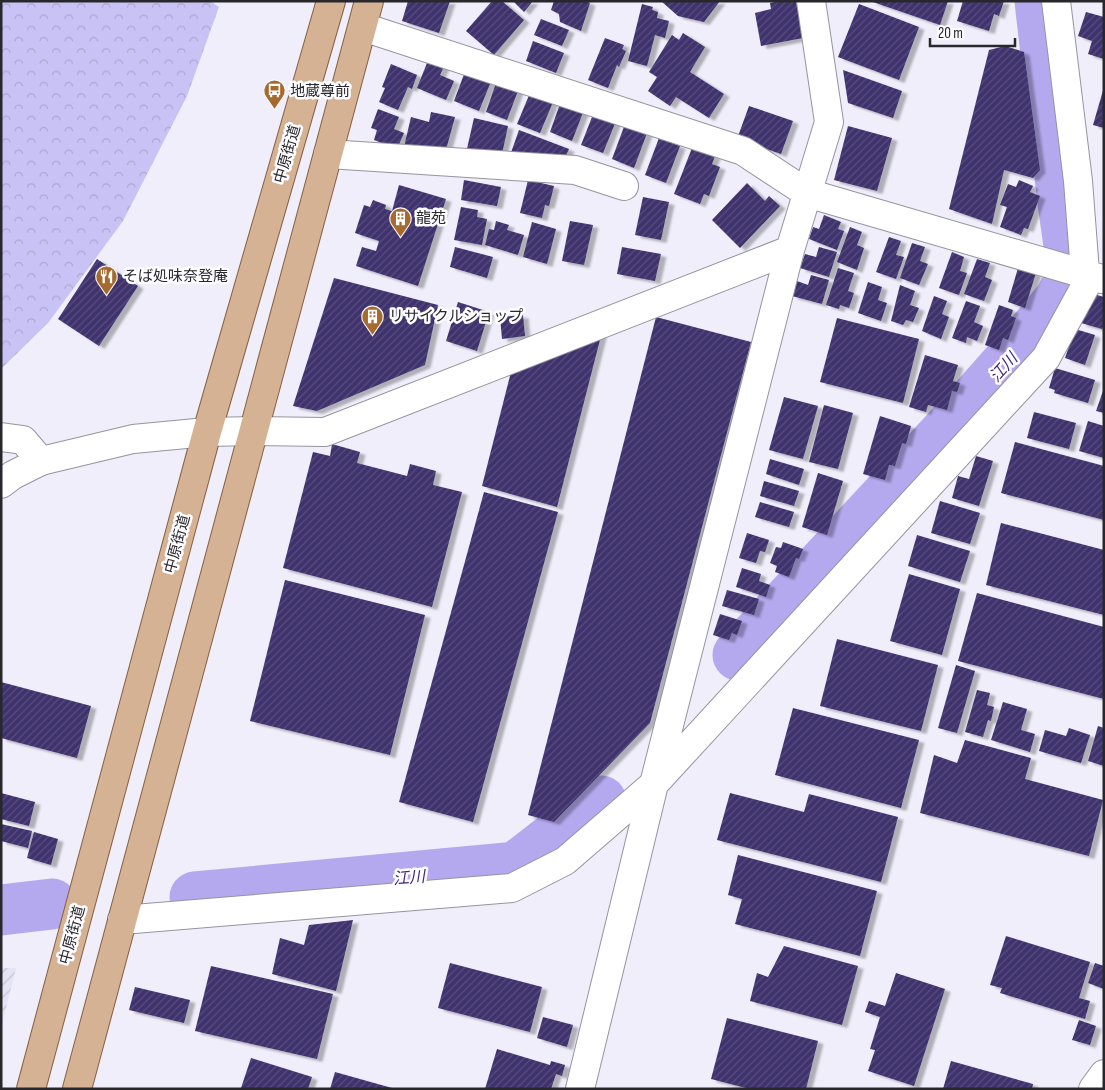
<svg xmlns="http://www.w3.org/2000/svg" width="1105" height="1090" viewBox="0 0 1105 1090" font-family="'Sofia Sans Condensed','Noto Sans JP',sans-serif">
<defs>
<pattern id="industrial-furrows" width="10" height="10" patternUnits="userSpaceOnUse" patternTransform="scale(1.25)"><rect width="10" height="10" fill="#e5e3f6"/><path d="M-1 1l2-2M0 10L10 0M9 11l2-2" fill="none" stroke="#c4c3d3"/></pattern>
<pattern id="forest-crowns" width="20" height="18" patternUnits="userSpaceOnUse" patternTransform="scale(1.25)"><rect width="20" height="18" fill="#c9c2f5"/><path d="M2 6a3 3 0 1 1 6 0M12 15a3 3 0 1 1 6 0" fill="none" stroke="#ada7d2"/></pattern>
<pattern id="building-hatch" width="6" height="6" patternUnits="userSpaceOnUse" patternTransform="scale(1.25)"><rect width="6" height="6" fill="#3f326d"/><path d="M-1 1l2-2M0 6l6-6M5 7l2-2" fill="none" stroke="#584e7d"/></pattern>
<filter id="shadow"><feDropShadow dx="5.5" dy="3" stdDeviation="1" flood-color="#0004"/></filter>
</defs>
<rect width="100%" height="100%" fill="#efeefa"/>
<path fill="url(#industrial-furrows)" d="M 1,968 L 16,968 L 1,1028 Z"/>
<path fill="url(#forest-crowns)" d="M 1,1 L 210,1 L 219,7 L 187,96 L 123,221 L 48,323 L 1,369 Z"/>
<g fill="none" stroke-linecap="round" stroke-linejoin="round">
<path stroke="#b4a9ee" stroke-width="51" d="M 738,655 L 945,433 L 1015,354 L 1060,299 L 1073,273 L 1063,203 L 1040,1
M 195,897 L 516,867 L 601,801
M 1,910 L 52,904"/>
</g>
<path fill="url(#building-hatch)" filter="url(#shadow)" d="M 408,1 L 450,1 L 439,33 L 402,21 Z
M 492,1 L 502,1 L 524,20 L 494,55 L 466,31 Z
M 513,1 L 533,1 L 524,12 Z
M 554,1 L 586,1 L 590,3 L 581,31 L 560,22 L 559,14 L 551,10 Z
M 661,1 L 720,1 L 704,22 L 678,16 Z
M 780,1 L 796,1 L 803,38 L 761,46 L 755,13 L 771,9 L 770,3 Z
M 870,1 L 948,1 L 940,25 Z
M 963,1 L 1004,1 L 999,16 L 994,14 L 989,31 L 957,21 Z
M 642,4 L 653,7 L 652,10 L 658,12 L 657,18 L 669,21 L 665,38 L 655,35 L 647,66 L 628,61 Z
M 859,4 L 919,27 L 899,80 L 838,57 Z
M 1086,12 L 1104,17 L 1104,59 L 1088,54 L 1092,41 L 1078,36 Z
M 541,19 L 569,30 L 562,46 L 534,35 Z
M 683,33 L 705,47 L 690,72 L 724,94 L 709,118 L 676,97 L 670,106 L 648,91 L 657,77 L 649,72 L 672,35 L 679,40 Z
M 605,38 L 624,45 L 622,49 L 626,51 L 619,67 L 617,65 L 608,88 L 588,80 Z
M 533,41 L 564,53 L 556,73 L 526,61 Z
M 1005,46 L 1024,52 L 1040,170 L 1033,178 L 1004,170 L 992,224 L 949,209 L 989,50 Z
M 429,58 L 445,64 L 440,75 L 454,81 L 446,100 L 417,88 Z
M 391,64 L 417,75 L 412,89 L 408,87 L 398,110 L 379,102 L 385,88 L 382,87 Z
M 466,69 L 492,79 L 479,111 L 454,101 Z
M 843,70 L 902,91 L 893,118 L 848,103 Z
M 497,80 L 519,88 L 507,120 L 486,112 Z
M 1104,87 L 1104,128 L 1093,125 Z
M 530,93 L 553,102 L 540,133 L 517,124 Z
M 561,101 L 584,110 L 572,141 L 550,132 Z
M 749,106 L 793,121 L 781,154 L 737,139 Z
M 378,109 L 399,117 L 394,129 L 404,133 L 397,149 L 374,140 L 377,130 L 371,128 Z
M 431,112 L 455,117 L 444,157 L 404,147 L 411,117 L 429,122 Z
M 594,112 L 616,121 L 603,153 L 581,145 Z
M 474,118 L 508,126 L 502,154 L 482,149 L 480,157 L 466,153 Z
M 625,124 L 647,133 L 634,168 L 612,159 Z
M 848,126 L 892,138 L 877,191 L 834,180 Z
M 519,130 L 569,149 L 562,164 L 509,158 Z
M 659,138 L 680,146 L 666,183 L 645,175 Z
M 692,148 L 715,156 L 712,164 L 720,167 L 709,196 L 704,194 L 700,204 L 674,194 Z
M 464,180 L 501,187 L 497,206 L 461,200 Z
M 528,180 L 554,186 L 549,206 L 545,205 L 542,218 L 520,213 Z
M 1019,180 L 1033,186 L 1030,192 L 1040,196 L 1028,229 L 1024,228 L 1021,235 L 1000,227 L 1007,207 L 1000,205 L 1008,184 L 1016,187 Z
M 747,183 L 765,201 L 769,196 L 780,206 L 740,248 L 712,220 Z
M 399,185 L 446,199 L 418,286 L 356,266 L 362,247 L 376,251 L 379,241 L 355,233 L 364,205 L 370,207 L 373,200 L 386,205 L 385,209 L 392,211 Z
M 643,197 L 669,202 L 661,240 L 635,235 Z
M 461,207 L 478,210 L 477,217 L 487,219 L 482,245 L 454,240 Z
M 824,215 L 841,222 L 838,229 L 844,231 L 837,250 L 809,239 L 813,227 L 819,229 Z
M 496,221 L 509,225 L 507,230 L 524,235 L 518,255 L 485,245 L 489,229 L 494,230 Z
M 570,221 L 593,225 L 584,265 L 562,261 Z
M 532,222 L 556,229 L 547,264 L 523,257 Z
M 850,227 L 862,232 L 857,245 L 864,248 L 857,270 L 837,262 Z
M 889,237 L 901,241 L 896,255 L 904,257 L 896,279 L 876,272 Z
M 912,243 L 925,247 L 920,261 L 928,264 L 919,285 L 900,278 Z
M 455,247 L 493,257 L 487,278 L 450,267 Z
M 622,247 L 661,254 L 655,281 L 617,274 Z
M 819,247 L 837,252 L 829,277 L 800,268 L 805,254 L 816,257 Z
M 952,252 L 964,257 L 960,271 L 967,273 L 959,295 L 939,288 Z
M 97,259 L 138,286 L 99,346 L 58,319 Z
M 977,259 L 990,263 L 985,277 L 992,280 L 984,301 L 964,294 Z
M 838,268 L 854,273 L 848,291 L 854,293 L 849,308 L 840,305 L 839,309 L 826,305 Z
M 1018,268 L 1036,273 L 1025,308 L 1008,302 Z
M 811,275 L 829,280 L 822,304 L 792,296 L 797,281 L 808,285 Z
M 334,278 L 438,305 L 425,365 L 317,411 L 293,406 Z
M 868,282 L 882,287 L 878,300 L 887,303 L 881,321 L 858,313 Z
M 900,285 L 915,291 L 910,305 L 919,308 L 913,322 L 906,320 L 903,325 L 891,321 Z
M 1090,293 L 1104,297 L 1104,324 L 1102,329 L 1081,323 Z
M 934,296 L 947,301 L 942,314 L 949,317 L 941,339 L 922,331 Z
M 966,301 L 980,306 L 974,322 L 983,326 L 977,341 L 967,337 L 966,343 L 952,338 Z
M 458,302 L 489,312 L 477,351 L 446,341 Z
M 999,305 L 1013,310 L 1011,316 L 1016,318 L 1008,340 L 1003,338 L 999,350 L 985,345 Z
M 523,315 L 525,336 L 502,339 L 500,317 Z
M 656,317 L 751,342 L 650,723 L 554,822 L 528,815 Z
M 837,318 L 919,339 L 903,403 L 820,382 Z
M 1075,329 L 1095,335 L 1085,365 L 1065,358 Z
M 602,332 L 557,507 L 482,486 L 512,368 Z
M 925,355 L 958,365 L 953,381 L 960,383 L 957,392 L 952,391 L 947,410 L 928,405 L 926,412 L 909,407 Z
M 1055,368 L 1095,380 L 1088,403 L 1054,393 L 1055,390 L 1049,388 Z
M 1104,388 L 1104,413 L 1096,411 Z
M 784,397 L 818,406 L 803,459 L 769,450 Z
M 824,405 L 853,413 L 838,469 L 809,462 Z
M 1034,412 L 1076,423 L 1069,449 L 1027,438 Z
M 880,416 L 911,426 L 906,444 L 902,443 L 895,466 L 889,465 L 885,480 L 863,474 Z
M 1088,421 L 1104,426 L 1104,458 L 1079,451 Z
M 1015,442 L 1104,466 L 1104,520 L 1001,493 Z
M 332,444 L 360,452 L 357,463 L 407,476 L 410,464 L 436,471 L 433,485 L 462,492 L 432,607 L 283,568 L 313,452 L 330,456 Z
M 976,456 L 993,461 L 979,506 L 952,498 L 958,476 L 969,479 Z
M 770,459 L 804,469 L 799,485 L 766,474 Z
M 818,473 L 843,481 L 827,535 L 802,527 Z
M 764,481 L 799,491 L 794,506 L 760,496 Z
M 484,492 L 558,512 L 473,822 L 399,802 Z
M 940,501 L 980,513 L 970,544 L 931,533 Z
M 760,502 L 794,512 L 789,527 L 755,517 Z
M 1001,523 L 1104,550 L 1104,615 L 986,585 Z
M 747,533 L 769,540 L 765,552 L 760,551 L 756,563 L 739,558 Z
M 917,535 L 970,551 L 960,582 L 908,566 Z
M 783,542 L 803,549 L 799,559 L 796,558 L 789,577 L 775,572 L 777,566 L 770,563 L 776,547 L 781,548 Z
M 742,568 L 761,574 L 759,581 L 770,585 L 766,597 L 736,587 Z
M 909,574 L 960,589 L 942,655 L 890,641 Z
M 285,580 L 425,615 L 390,755 L 250,721 Z
M 727,590 L 759,599 L 754,615 L 722,606 Z
M 977,593 L 1104,627 L 1104,699 L 958,661 Z
M 720,614 L 742,621 L 737,635 L 732,633 L 729,640 L 713,635 Z
M 837,639 L 938,665 L 921,731 L 820,706 Z
M 956,665 L 975,671 L 957,733 L 938,728 Z
M 1,682 L 91,706 L 77,758 L 1,738 Z
M 977,690 L 990,693 L 987,705 L 994,707 L 991,721 L 988,720 L 983,737 L 965,732 Z
M 1003,702 L 1027,709 L 1021,730 L 1035,734 L 1030,752 L 991,740 Z
M 793,708 L 919,740 L 901,808 L 775,775 Z
M 1098,726 L 1104,728 L 1104,766 L 1088,761 Z
M 1069,728 L 1090,735 L 1081,763 L 1039,751 L 1045,730 L 1066,736 Z
M 965,740 L 1031,758 L 1025,779 L 1103,800 L 1089,856 L 920,813 L 934,755 L 957,763 Z
M 1,793 L 35,802 L 29,826 L 1,819 Z
M 730,793 L 804,812 L 809,794 L 898,817 L 881,882 L 717,840 Z
M 1,824 L 32,831 L 28,848 L 1,841 Z
M 34,832 L 58,839 L 51,865 L 27,858 Z
M 738,855 L 877,891 L 860,956 L 735,924 L 742,899 L 728,895 Z
M 353,920 L 336,991 L 272,974 L 280,938 L 304,945 L 309,925 Z
M 1006,936 L 1090,962 L 1079,998 L 1090,1001 L 1085,1019 L 1000,993 L 1002,988 L 990,985 Z
M 784,946 L 858,966 L 842,1025 L 750,1001 L 757,973 L 768,977 Z
M 450,963 L 542,987 L 530,1032 L 438,1008 Z
M 1095,963 L 1104,966 L 1104,989 L 1088,983 Z
M 211,966 L 333,994 L 317,1059 L 195,1031 Z
M 896,973 L 945,989 L 914,1086 L 868,1071 L 875,1050 L 870,1049 L 880,1017 L 865,1012 L 869,1001 L 885,1006 Z
M 135,987 L 190,1000 L 184,1023 L 129,1010 Z
M 543,1017 L 573,1025 L 567,1047 L 537,1038 Z
M 727,1018 L 818,1041 L 806,1089 L 750,1089 L 711,1079 Z
M 1079,1020 L 1096,1026 L 1090,1045 L 1072,1040 Z
M 497,1049 L 550,1065 L 551,1061 L 565,1065 L 562,1076 L 556,1074 L 551,1089 L 485,1089 Z
M 251,1058 L 312,1077 L 308,1089 L 241,1088 Z
M 951,1061 L 1033,1084 L 1032,1089 L 943,1089 Z
M 335,1072 L 392,1088 L 392,1089 L 330,1089 Z"/>
<g fill="none" stroke-linecap="round" stroke-linejoin="round">
<defs>
<path id="minor" d="M 363,27 L 743,151 L 807,193 L 1102,279
M 328,154 L 575,170 L 624,186
M 254,431 L 325,432 L 790,250 L 829,122 L 811,1
M 1,437 L 23,440 L 41,461
M 122,920 L 512,888 L 565,861 L 654,784 L 1046,358 L 1086,285 L 1078,181 L 1056,1
M 580,1089 L 654,784 L 790,250"/>
<path id="tertiary" d="M 1,484 L 13,475 L 41,461 L 133,439 L 207,432 L 254,431
M 1093,1089 L 1104,1074"/>
<path id="primary" d="M 31,1089 L 207,432 L 331,1
M 77,1089 L 369,1"/>
</defs>
<use href="#minor" stroke="#95949f" stroke-width="30"/>
<use href="#tertiary" stroke="#95949f" stroke-width="30"/>
<use href="#primary" stroke="#866040" stroke-width="30"/>
<use href="#minor" stroke="#fff" stroke-width="28"/>
<use href="#tertiary" stroke="#fff" stroke-width="28"/>
<use href="#primary" stroke="#d4b293" stroke-width="28"/>
</g>
<defs>
<symbol id="bus-pin" viewBox="-11 -11 22 30"><path d="M0 17L-7.5 6A9.5 9.5 0 1 1 7.5 6Z" fill="#a76a2e" stroke="#fdfcff"/><path d="M-5-6H5V4H4V6H2V4H-2V6H-4V4H-5ZM-3.5-4V0h7V-4ZM-3.5 1.2v1.5H-2V1.2ZM2 1.2v1.5H3.5V1.2Z" fill="#fff"/></symbol>
<symbol id="building-pin" viewBox="-11 -11 22 30"><path d="M0 17L-7.5 6A9.5 9.5 0 1 1 7.5 6Z" fill="#a76a2e" stroke="#fdfcff"/><path d="M-4-6H4V6H1V3H-1V6H-4ZM-2.5-4.3h1.7v1.8h-1.7ZM.8-4.3h1.7v1.8H.8ZM-2.5-1h1.7V.8h-1.7ZM.8-1h1.7V.8H.8Z" fill="#fff"/></symbol>
<symbol id="restaurant-pin" viewBox="-11 -11 22 30"><path d="M0 17L-7.5 6A9.5 9.5 0 1 1 7.5 6Z" fill="#a76a2e" stroke="#fdfcff"/><path d="M-5-6h1v4h1v-4h1v4h1v-4h1v5L-1.5 .5V6h-2V.5L-5-1ZM5-6V6H3V1.5H1.5Q1.5-4 5-6Z" fill="#fff"/></symbol>
</defs>
<g fill-rule="evenodd">
<use href="#bus-pin" x="262" y="78" width="25" height="34"/>
<use href="#building-pin" x="388" y="206" width="25" height="34"/>
<use href="#restaurant-pin" x="94" y="264" width="25" height="34"/>
<use href="#building-pin" x="360" y="304" width="25" height="34"/>
</g>
<g text-anchor="middle" stroke-width="5" stroke-linejoin="round" paint-order="stroke">
<g font-size="15" fill="#28272b" stroke="#fdfcff" text-anchor="start">
<text x="290" y="96">地蔵尊前</text>
<text x="416" y="223">龍苑</text>
<text x="123" y="281">そば処味奈登庵</text>
<text x="389" y="321">リサイクルショップ</text>
</g>
<g font-size="15" fill="#28272b" stroke="#fdfcff">
<text transform="translate(287 154) rotate(-74)" y="5">中原街道</text>
<text transform="translate(177 544) rotate(-75)" y="5">中原街道</text>
<text transform="translate(72 935) rotate(-75)" y="5">中原街道</text>
</g>
<g font-size="16" font-style="italic" fill="#3e2977" stroke="#fdfcff">
<text transform="translate(1003 367) rotate(-48)" y="6">江川</text>
<text transform="translate(409 877) rotate(-5)" y="6">江川</text>
</g>
</g>
<rect width="1105" height="1090" fill="none" stroke="#28272b" stroke-width="5"/>
<path d="M930 38v8h85v-8" fill="none" stroke="#28272b" stroke-width="2.5"/>
<text x="938" y="38" font-size="15" fill="#28272b" stroke="#fdfcff" stroke-width="4" paint-order="stroke">20 m</text>
</svg>
